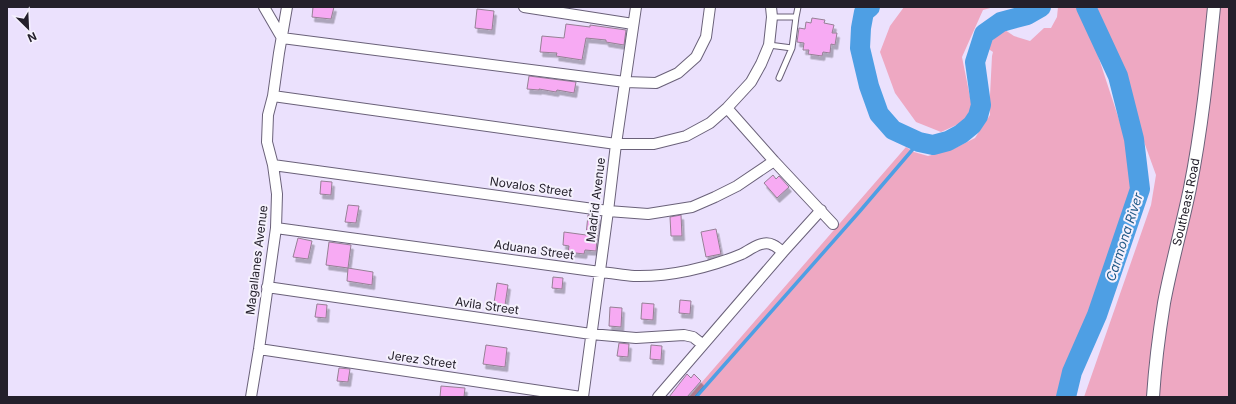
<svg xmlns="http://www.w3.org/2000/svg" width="1236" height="404" viewBox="0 0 1236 404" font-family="Inter,sans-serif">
<defs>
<filter id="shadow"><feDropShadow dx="2.5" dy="4.5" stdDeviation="0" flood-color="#0004"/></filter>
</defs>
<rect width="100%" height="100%" fill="#ebe1fd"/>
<path fill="#eea8c2" d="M 904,7 L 994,7 L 983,10 L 962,57 L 972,107 L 963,122 L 941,132 L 916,122 L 895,93 L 880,52 L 890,26 Z
M 1058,7 L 1082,7 L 1130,153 L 1130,195 L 1095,297 L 1067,361 L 1058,397 L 689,397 L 906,147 L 914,152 L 928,156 L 953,149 L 975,138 L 990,115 L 990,95 L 992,56 L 993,52 L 987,48 L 989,43 L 1005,30 L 1014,36 L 1030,41 L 1044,28 L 1051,28 L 1057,17 Z
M 1092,7 L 1229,7 L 1229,397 L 1084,397 L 1151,205 L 1156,175 L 1113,56 Z"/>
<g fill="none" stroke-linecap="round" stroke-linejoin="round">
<path stroke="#4e9fe4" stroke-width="3.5" d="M 696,397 L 860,211 L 919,142"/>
<path stroke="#4e9fe4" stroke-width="20" d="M 870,7 L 864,12 L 861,28 L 860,48 L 869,86 L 879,114 L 893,130 L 919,142 L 933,145 L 948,141 L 961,134 L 972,125 L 978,116 L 981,105 L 975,62 L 984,34 L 1001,22 L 1027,15 L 1041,7
M 1066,397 L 1072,372 L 1097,315 L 1140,189 L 1134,139 L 1118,76 L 1086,7"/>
</g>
<path fill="#f7aaf3" stroke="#968095" filter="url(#shadow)" d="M 313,7 L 334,7 L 331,19 L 312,17 Z
M 477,9 L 494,11 L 492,30 L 475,28 Z
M 812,18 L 825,20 L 824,23 L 834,25 L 832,33 L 837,33 L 835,45 L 831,44 L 830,53 L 823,52 L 822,56 L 808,54 L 809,50 L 803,50 L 804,43 L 797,42 L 799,28 L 805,29 L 806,22 L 811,23 Z
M 566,24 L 590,27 L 590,25 L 626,30 L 624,45 L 606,42 L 606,40 L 586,38 L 582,60 L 556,56 L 557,53 L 540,52 L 542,36 L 564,38 Z
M 529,76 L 576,82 L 574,93 L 557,90 L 556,92 L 539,89 L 539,90 L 527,89 Z
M 773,175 L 776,179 L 779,176 L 789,187 L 777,198 L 764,183 Z
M 321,181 L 332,182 L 331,195 L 320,194 Z
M 348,205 L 359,206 L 356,223 L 345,222 Z
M 588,215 L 599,216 L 596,251 L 585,250 L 584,254 L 568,252 L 569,246 L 563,245 L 564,232 L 586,235 Z
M 681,215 L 682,236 L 671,236 L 670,217 Z
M 716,229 L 721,254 L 706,257 L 701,232 Z
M 298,238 L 312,241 L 308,259 L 293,257 Z
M 329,242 L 351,245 L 348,268 L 326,265 Z
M 348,268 L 373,272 L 372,285 L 347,281 Z
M 553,277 L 563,278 L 562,289 L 552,288 Z
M 497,283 L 508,285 L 505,305 L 494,303 Z
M 680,300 L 691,301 L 690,314 L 679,313 Z
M 642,303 L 654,304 L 653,320 L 641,319 Z
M 317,304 L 327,305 L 326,318 L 315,317 Z
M 610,307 L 622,308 L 621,327 L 609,326 Z
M 619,343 L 629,344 L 628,357 L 617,356 Z
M 486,345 L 507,348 L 505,367 L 483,364 Z
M 651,345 L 662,346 L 661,360 L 650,359 Z
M 339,368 L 350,369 L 348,382 L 337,381 Z
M 687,374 L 691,378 L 694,374 L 701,381 L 687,397 L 669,397 Z
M 441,386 L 465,388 L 464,397 L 440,397 Z"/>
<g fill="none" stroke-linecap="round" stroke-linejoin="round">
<defs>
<path id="service" d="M 796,17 L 798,7
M 769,45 L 792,48 L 796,17 L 772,17
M 779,78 L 792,48"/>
<path id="minor" d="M 264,7 L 282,38 L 625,82 L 656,83 L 678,73 L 696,57 L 706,37 L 710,7
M 524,7 L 633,24
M 273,96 L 616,144 L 654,144 L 686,136 L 710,123 L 727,108 L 751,82 L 761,64 L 769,45 L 772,17 L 771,7
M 727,108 L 774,161 L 833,224
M 273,165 L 608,211 L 648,214 L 692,207 L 715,197 L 737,186 L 774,161
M 276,228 L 600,272 C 611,273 623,275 634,276 C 669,277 709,268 742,254 C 750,250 763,239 773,245 C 776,246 780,250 783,252
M 267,287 L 591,334 L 636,338 L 684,335 L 693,337 L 702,344
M 259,349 L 581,397
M 251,397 L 259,349 L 276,228 L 277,194 L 273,165 L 267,142 L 268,115 L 273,96 L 279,53 L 287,7
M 583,397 L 608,211 L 616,144 L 636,7
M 658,397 L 783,252 L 821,210"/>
<g id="tertiary">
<path id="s1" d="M 1153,397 C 1155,366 1159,334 1164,303 C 1171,265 1182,227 1190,188 C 1202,128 1208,67 1214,7"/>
</g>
</defs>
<use href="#service" stroke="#6a6179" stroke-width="7"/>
<use href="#minor" stroke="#6a6179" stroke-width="12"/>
<use href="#tertiary" stroke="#6a6179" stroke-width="14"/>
<use href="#service" stroke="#fff" stroke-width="5"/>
<use href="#minor" stroke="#fff" stroke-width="10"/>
<use href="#tertiary" stroke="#fff" stroke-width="12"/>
</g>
<g text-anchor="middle" stroke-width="4" stroke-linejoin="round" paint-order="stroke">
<g font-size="12" fill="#24202b" stroke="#f5f1fd">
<text transform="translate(531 187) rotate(8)" y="4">Novalos Street</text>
<text transform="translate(596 200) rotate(-83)" y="4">Madrid Avenue</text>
<text dy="4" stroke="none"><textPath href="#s1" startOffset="198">Southeast Road</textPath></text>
<text transform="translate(534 250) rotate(8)" y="4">Aduana Street</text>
<text transform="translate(257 260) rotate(-83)" y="4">Magallanes Avenue</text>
<text transform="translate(487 306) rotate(8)" y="4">Avila Street</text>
<text transform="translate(422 360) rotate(8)" y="4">Jerez Street</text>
</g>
<g font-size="13" font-style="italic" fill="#1f5886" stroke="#f5f1fd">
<text transform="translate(1124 237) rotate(-72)" y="5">Carmona River</text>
</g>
</g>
<rect width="1236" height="404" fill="none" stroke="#24202b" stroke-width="16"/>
<g transform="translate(28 28) rotate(156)" stroke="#f5f1fd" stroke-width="3" paint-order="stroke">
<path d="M0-3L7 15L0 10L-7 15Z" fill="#24202b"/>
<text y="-6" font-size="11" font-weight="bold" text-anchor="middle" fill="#24202b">N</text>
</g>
</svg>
